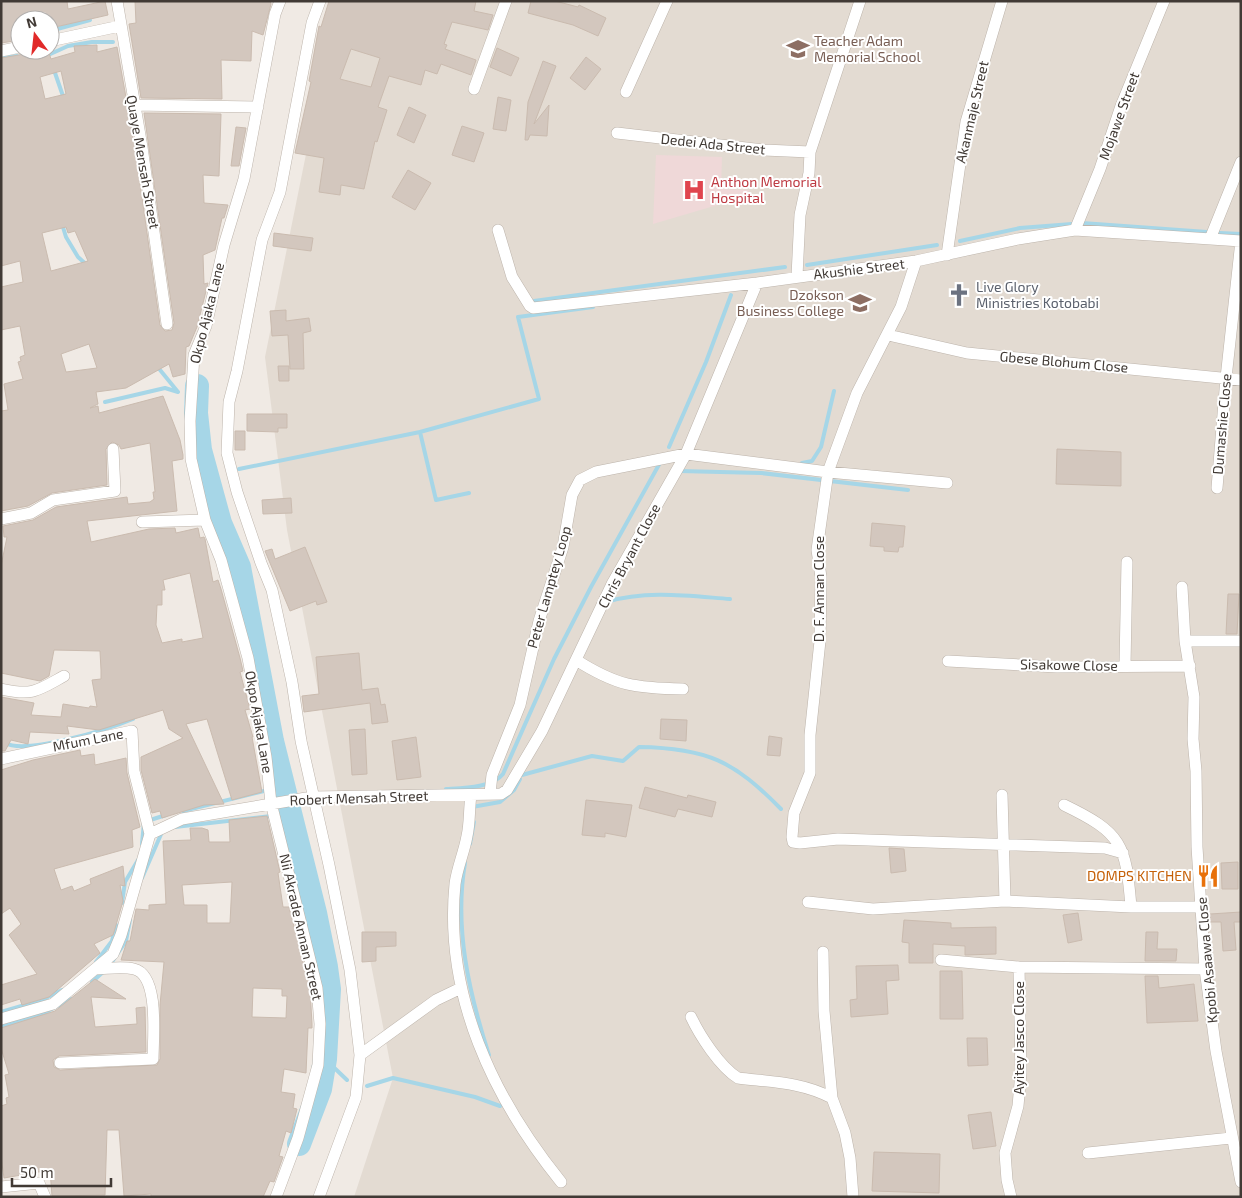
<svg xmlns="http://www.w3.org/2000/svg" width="1242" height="1198" viewBox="0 0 1242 1198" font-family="'Exo 2',sans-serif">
<rect width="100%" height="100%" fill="#f0eae4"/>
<path fill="#e3dbd2" d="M 337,1 L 1241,1 L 1241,1197 L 354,1197 L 393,1078 L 287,530 L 265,357 Z"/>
<path fill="#efd8d8" d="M 656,155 L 722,157 L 721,189 L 749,190 L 748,196 L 653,224 Z"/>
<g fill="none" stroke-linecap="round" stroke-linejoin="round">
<path stroke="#a6d6e7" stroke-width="4" d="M 50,31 L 90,20
M 46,56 L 68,46 L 92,42 L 113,42
M 1,58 L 17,56
M 54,70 L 64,99
M 1082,223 L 1207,232
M 62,224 L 66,237 L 78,257 L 88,266
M 1220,233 L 1241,234
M 960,241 L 1020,228 L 1072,224
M 807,265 L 937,245
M 534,301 L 785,267
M 156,365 L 178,392
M 105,402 L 165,388 L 178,392
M 420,432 L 539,399 L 518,317 L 593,307
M 669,447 L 706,362 L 731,295
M 802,463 L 812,461 L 821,447 L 834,391
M 239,469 L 420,432 L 436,500 L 469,493
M 679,471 L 761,473 L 908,490
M 606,602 C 647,590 689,596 730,599
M 5,743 C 26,755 109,729 133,719
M 522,775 L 592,756 L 623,761 L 639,747 C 707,748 734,761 781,809
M 272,783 L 278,766
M 446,789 C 462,788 492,788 503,774 L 554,659 L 591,587 L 661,461
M 472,807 L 500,802 L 514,790 L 520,779
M 183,811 L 268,790
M 175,827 L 280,815 L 286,803
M 142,844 L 144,822 L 166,815
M 470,844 L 474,822
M 465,863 C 454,928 469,993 489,1055
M 142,878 L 162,832
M 122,903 L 125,882 L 138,860
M 96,962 L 112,941 L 116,925
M 110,965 L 126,941 L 130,920
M 92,982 L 103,972
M 1,1012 L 42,1000 L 62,990
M 1,1027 L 40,1015 L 71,999
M 325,1059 L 347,1080
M 367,1086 L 393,1078 L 475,1097 L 500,1106"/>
<path stroke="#a6d6e7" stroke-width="24" d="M 197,386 L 196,413 L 200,450 L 220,523 L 239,567 L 272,741 L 315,913 L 326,967 L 329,989 L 325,1059 L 320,1089 L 299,1144"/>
</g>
<path fill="#d3c7be" stroke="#cabbaf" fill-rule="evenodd" d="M 1,1 L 67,1 L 68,9 L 105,1 L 108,15 L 51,28 L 50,20 L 20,20 L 20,40 L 1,43 Z
M 135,1 L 270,1 L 271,4 L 263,35 L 252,31 L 251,61 L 221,60 L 222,99 L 141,98 L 129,24 L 136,23 Z
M 329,1 L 476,1 L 474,11 L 493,15 L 488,30 L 452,22 L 444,44 L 447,45 L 445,49 L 476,60 L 471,75 L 441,64 L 437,74 L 425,70 L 421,85 L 389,76 L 378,107 L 387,110 L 377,142 L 375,141 L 364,189 L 341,185 L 340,195 L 319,192 L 324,158 L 295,153 L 311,82 L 309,81 L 319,26 L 321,27 ZM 351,49 L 380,58 L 371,87 L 340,79 Z
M 531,1 L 555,1 L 578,7 L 579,5 L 606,18 L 598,36 L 573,25 L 528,13 Z
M 97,45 L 97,52 L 117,47 L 135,148 L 160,325 L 165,331 L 172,330 L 174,323 L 144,113 L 221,114 L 219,176 L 203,175 L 204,203 L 228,205 L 224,218 L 222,218 L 215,250 L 203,255 L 204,284 L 208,283 L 197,327 L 189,346 L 186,347 L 185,374 L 173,377 L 169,364 L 126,388 L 96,392 L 98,404 L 90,408 L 98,406 L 99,413 L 163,396 L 180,440 L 183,455 L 183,459 L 172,461 L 177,511 L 87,521 L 91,542 L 149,529 L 175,528 L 176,533 L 198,528 L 200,538 L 204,537 L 205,539 L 213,582 L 218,580 L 221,589 L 240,658 L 243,671 L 240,672 L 250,709 L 245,710 L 253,737 L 252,737 L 262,792 L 232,800 L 207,719 L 186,724 L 224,804 L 204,805 L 162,818 L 160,811 L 152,813 L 141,770 L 141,757 L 183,738 L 169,729 L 163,710 L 99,730 L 67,726 L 69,734 L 30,732 L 28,744 L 11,740 L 5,751 L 1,751 L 1,697 L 34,703 L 31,715 L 61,717 L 63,704 L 89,708 L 90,706 L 97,707 L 92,680 L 101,679 L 101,670 L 100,651 L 54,650 L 49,676 L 40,681 L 1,673 L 1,566 L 7,537 L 4,537 L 3,526 L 33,520 L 56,507 L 127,497 L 128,504 L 150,502 L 154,499 L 153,492 L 155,492 L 150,443 L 121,449 L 119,445 L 112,442 L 106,449 L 107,485 L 52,493 L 28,506 L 1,511 L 1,411 L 8,410 L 4,384 L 23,379 L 18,362 L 21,361 L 20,357 L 25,355 L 20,326 L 1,330 L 1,287 L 23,282 L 20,261 L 1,266 L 1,58 L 48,50 L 51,59 L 75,52 L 74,46 ZM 61,71 L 66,94 L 45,99 L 40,77 ZM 66,227 L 68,233 L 75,231 L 88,261 L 51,271 L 42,233 ZM 89,344 L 97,368 L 66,372 L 61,354 ZM 190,573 L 203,638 L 182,642 L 182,639 L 162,643 L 156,625 L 157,605 L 162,605 L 162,590 L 165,590 L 163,580 Z
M 497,48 L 519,58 L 511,76 L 490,67 Z
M 586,57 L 601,69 L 585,90 L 570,78 Z
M 543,61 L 556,66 L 534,124 L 549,105 L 547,136 L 530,135 L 528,140 L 525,140 L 528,102 Z
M 498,97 L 511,100 L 506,131 L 493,129 Z
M 409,107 L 426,115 L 414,143 L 397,135 Z
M 462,126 L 484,133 L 474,162 L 452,155 Z
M 236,127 L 246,128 L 239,166 L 231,166 Z
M 408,170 L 431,183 L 415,210 L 392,197 Z
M 274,233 L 313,238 L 311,251 L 273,246 Z
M 286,310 L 286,321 L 309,318 L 311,331 L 303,333 L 304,369 L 290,369 L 288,335 L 272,336 L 270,311 Z
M 278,366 L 289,366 L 289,381 L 279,381 Z
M 247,414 L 287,414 L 287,428 L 278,428 L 278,432 L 247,431 Z
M 235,431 L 245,431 L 245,450 L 235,450 Z
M 1057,449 L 1121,452 L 1121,486 L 1056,484 Z
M 291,498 L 292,513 L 263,514 L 262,500 Z
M 872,523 L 905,526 L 903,547 L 899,547 L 898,552 L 884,551 L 884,547 L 870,546 Z
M 305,547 L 327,602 L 317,605 L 316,601 L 290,611 L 265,551 L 272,549 L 275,559 Z
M 1228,594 L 1239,594 L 1237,634 L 1226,634 Z
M 359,653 L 362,690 L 378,688 L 381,705 L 385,704 L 388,722 L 372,724 L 370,703 L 304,712 L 302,696 L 319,694 L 316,657 Z
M 661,719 L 687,720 L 686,741 L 660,739 Z
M 365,729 L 367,774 L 352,775 L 349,730 Z
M 769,736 L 782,738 L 780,756 L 767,755 Z
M 416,737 L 421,777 L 397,780 L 392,741 Z
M 80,750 L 81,756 L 94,754 L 95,765 L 126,758 L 127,773 L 140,827 L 132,830 L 133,847 L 54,869 L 61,890 L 72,886 L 74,891 L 91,884 L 90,879 L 123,866 L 125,886 L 120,885 L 123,901 L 114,932 L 113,935 L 94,944 L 100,953 L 49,997 L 22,1005 L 20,999 L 1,1005 L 1,985 L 37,974 L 9,935 L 21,924 L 10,908 L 1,914 L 1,770 L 33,760 Z
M 645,787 L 687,798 L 688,795 L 716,802 L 712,817 L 678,809 L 675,817 L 639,808 Z
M 586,800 L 632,805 L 626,837 L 605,833 L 605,837 L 582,835 Z
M 267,816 L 280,872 L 278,873 L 283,907 L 289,907 L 310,989 L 312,1024 L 312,1028 L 308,1028 L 306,1073 L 284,1069 L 281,1092 L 295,1094 L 293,1108 L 297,1109 L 291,1133 L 286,1131 L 279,1156 L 283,1157 L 274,1182 L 270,1181 L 263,1197 L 151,1197 L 151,1194 L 124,1196 L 119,1130 L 107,1130 L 105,1195 L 52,1196 L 50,1170 L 4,1178 L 1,1156 L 1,1106 L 7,1104 L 6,1098 L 9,1097 L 5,1075 L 9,1074 L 1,1048 L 1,1028 L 55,1011 L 95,979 L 126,999 L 91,997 L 95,1027 L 137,1024 L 136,1008 L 145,1007 L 146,1052 L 59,1056 L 53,1060 L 54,1067 L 60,1070 L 157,1065 L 160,1059 L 160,1005 L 164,962 L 121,960 L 127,941 L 130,941 L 136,909 L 149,910 L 149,905 L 166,904 L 163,841 L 191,840 L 190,828 L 202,828 L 208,830 L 209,842 L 230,842 L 229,820 ZM 232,882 L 230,923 L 207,923 L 207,905 L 184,905 L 182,885 ZM 253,988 L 282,989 L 282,996 L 287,996 L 286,1018 L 252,1017 Z
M 889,848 L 904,849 L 906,871 L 891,873 Z
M 1238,862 L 1238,889 L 1222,889 L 1221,863 Z
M 1241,912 L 1241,922 L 1234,922 L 1236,950 L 1223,951 L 1221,922 L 1210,922 L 1210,914 Z
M 1078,913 L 1082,940 L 1068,943 L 1063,915 Z
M 904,920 L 951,923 L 951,928 L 996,927 L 996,954 L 965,955 L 965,946 L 933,944 L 933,963 L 909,963 L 909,943 L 902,942 Z
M 362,932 L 396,932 L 396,946 L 376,947 L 376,961 L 362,962 Z
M 1146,932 L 1158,932 L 1157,949 L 1177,949 L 1176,961 L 1145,961 Z
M 898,965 L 899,980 L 886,981 L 888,1014 L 851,1017 L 850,1000 L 857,999 L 856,966 Z
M 940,971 L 962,971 L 963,1019 L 940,1019 Z
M 1145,976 L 1158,976 L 1159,988 L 1194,984 L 1198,1021 L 1147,1023 Z
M 967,1038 L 987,1038 L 988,1065 L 968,1066 Z
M 991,1112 L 996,1146 L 973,1149 L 968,1115 Z
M 874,1152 L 940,1154 L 939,1193 L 872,1191 Z"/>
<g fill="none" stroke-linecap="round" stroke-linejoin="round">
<defs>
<path id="street" d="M 117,1 L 142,147 L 167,324
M 50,41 L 120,26
M 1,51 L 20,47
M 474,89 L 506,1
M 626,92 L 667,1
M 134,105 L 258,107
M 617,133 L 764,150 L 810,152
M 498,230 L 512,277 L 530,306 L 533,308 L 757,283 L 916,261 L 1018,239 L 1075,230 L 1241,241 L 1226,378 L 1217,488
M 1075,230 L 1100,169 L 1121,106 L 1164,1
M 1210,239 L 1241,162
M 947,255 L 966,122 L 1002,1
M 916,261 L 901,307 L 857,393 L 828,472 L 817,550 L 821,577 L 820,641 L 810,735 L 810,773 L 794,813 L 792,837 L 793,842 L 800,843 L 838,839 L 1105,848 L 1123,853
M 797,276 L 800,215 L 809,173 L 810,152 L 860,1
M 888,335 L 967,353 L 1241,380
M 1,519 L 31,513 L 53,500 L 115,491 L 113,449
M 142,522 L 205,520
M 1182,587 L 1185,641 L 1194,697 L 1193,739 L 1196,771 L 1197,847 L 1205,969 L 1216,1051 L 1241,1182
M 1185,641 L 1241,641
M 576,660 C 617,686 635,688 683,689
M 948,661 L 1057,667 L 1190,666
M 1125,665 L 1127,562
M 1,689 C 33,696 37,691 64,676
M 1,759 L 132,731 L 134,771 L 150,834
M 490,793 L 492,775 L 520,705 L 539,621 L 563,547 L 572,495 L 580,480 L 596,472 L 686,454 L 828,472 L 947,483
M 471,795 C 469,809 470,823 467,836 C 464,853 457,868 455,884 C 444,995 493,1098 561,1182
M 1002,795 L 1005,901
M 1064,805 C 1122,833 1126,844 1131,907
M 808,902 L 873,909 L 1005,901 L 1131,907 L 1202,907
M 823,952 L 824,1011 L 832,1098 L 845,1133 L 850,1158 L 853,1197
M 941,960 L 1019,967 L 1205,969
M 691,1017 C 700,1036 720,1067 738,1078 C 771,1082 802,1082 832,1098
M 1,1019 L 53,1004 L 113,954 L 121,935 L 150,834 L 182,819 L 312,797 L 501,794 L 507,790 L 542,731 L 612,584 L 686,454 L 757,283
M 360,1055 L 436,1000 L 461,988
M 60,1063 L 153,1059 C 153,1039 160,975 134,969 C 121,966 107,969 95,969
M 1088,1153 L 1231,1138
M 1,1187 L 39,1183 L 45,1197
M 276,1197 L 298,1138 L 318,1065 L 320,1024 L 317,988 L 271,803 L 266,757 L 248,658 L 221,560 L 205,520 L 191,459 L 190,421 L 194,355 L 206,326 L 224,245 L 244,179 L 275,14 L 280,1
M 319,1197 L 356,1097 L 360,1055 L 350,970 L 329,865 L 301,741 L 292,682 L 272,590 L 261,563 L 237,492 L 227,453 L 229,402 L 237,371 L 262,240 L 280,192 L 312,23 L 320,1
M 1011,1197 L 1007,1180 L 1005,1153 L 1018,1106 L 1021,1072 L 1019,967"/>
</defs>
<use href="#street" stroke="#bdb4ab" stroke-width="12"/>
<use href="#street" stroke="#fff" stroke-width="11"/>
</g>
<defs>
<symbol id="school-bare" viewBox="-9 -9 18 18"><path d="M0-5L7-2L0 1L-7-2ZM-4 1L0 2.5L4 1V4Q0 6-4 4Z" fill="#8d6e63" stroke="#fff" stroke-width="2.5" paint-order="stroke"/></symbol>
<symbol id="hospital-bare" viewBox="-9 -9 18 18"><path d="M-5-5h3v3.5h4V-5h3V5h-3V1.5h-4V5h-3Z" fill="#e0444e" stroke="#fff" stroke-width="2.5" paint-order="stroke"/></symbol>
<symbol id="church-bare" viewBox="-9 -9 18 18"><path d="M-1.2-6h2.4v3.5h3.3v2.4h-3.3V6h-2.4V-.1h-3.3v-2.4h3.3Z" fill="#6b7280" stroke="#fff" stroke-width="2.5" paint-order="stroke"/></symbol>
<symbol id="restaurant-bare" viewBox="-9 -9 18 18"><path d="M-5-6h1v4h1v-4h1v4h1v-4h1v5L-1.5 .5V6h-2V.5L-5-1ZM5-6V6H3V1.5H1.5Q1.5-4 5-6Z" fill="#e8710a" stroke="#fff" stroke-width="2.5" paint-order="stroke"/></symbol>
</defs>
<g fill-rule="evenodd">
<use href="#school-bare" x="782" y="33" width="32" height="32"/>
<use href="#hospital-bare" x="678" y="174" width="32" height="32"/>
<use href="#church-bare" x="943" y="279" width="32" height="32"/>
<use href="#school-bare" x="844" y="287" width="32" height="32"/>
<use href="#restaurant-bare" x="1192" y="860" width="32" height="32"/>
</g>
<g text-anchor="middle" stroke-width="4" stroke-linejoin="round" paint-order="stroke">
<g font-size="14" fill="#785e54" stroke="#fff" text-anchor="start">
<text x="814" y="46">Teacher Adam<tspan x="814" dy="16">Memorial School</tspan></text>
<text x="844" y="300" text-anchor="end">Dzokson<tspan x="844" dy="16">Business College</tspan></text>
</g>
<g font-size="14" fill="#413a35" stroke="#fff">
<text transform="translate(972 112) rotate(-77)" y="5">Akanmaje Street</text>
<text transform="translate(1119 116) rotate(-70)" y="5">Mojawe Street</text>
<text transform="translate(713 144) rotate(6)" y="5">Dedei Ada Street</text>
<text transform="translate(143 162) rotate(80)" y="5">Quaye Mensah Street</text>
<text transform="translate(859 269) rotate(-7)" y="5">Akushie Street</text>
<text transform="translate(207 313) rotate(-76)" y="5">Okpo Ajaka Lane</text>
<text transform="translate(1064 362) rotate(5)" y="5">Gbese Blohum Close</text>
<text transform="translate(1222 424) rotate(-85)" y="5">Dumashie Close</text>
<text transform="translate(629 556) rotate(-62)" y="5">Chris Bryant Close</text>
<text transform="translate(549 587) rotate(-74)" y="5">Peter Lamptey Loop</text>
<text transform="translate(819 589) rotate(-90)" y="5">D. F. Annan Close</text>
<text transform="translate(1069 665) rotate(1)" y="5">Sisakowe Close</text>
<text transform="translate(259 722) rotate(80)" y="5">Okpo Ajaka Lane</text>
<text transform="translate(88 740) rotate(-11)" y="5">Mfum Lane</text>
<text transform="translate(359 798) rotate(-2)" y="5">Robert Mensah Street</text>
<text transform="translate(301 927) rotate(77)" y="5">Nii Akrade Annan Street</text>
<text transform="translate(1207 960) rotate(-95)" y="5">Kpobi Asaawa Close</text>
<text transform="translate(1019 1038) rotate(-90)" y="5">Ayitey Jasco Close</text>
</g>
<g font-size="14" fill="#be3a42" stroke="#fff" text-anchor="start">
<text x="711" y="187">Anthon Memorial<tspan x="711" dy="16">Hospital</tspan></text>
</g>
<g font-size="14" fill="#5b616d" stroke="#fff" text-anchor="start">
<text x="976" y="292">Live Glory<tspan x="976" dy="16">Ministries Kotobabi</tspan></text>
</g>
<g font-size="14" fill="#c56008" stroke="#fff" text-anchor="end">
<text x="1192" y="881">DOMPS KITCHEN</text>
</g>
</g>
<rect width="1242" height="1198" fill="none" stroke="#413a35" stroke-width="5"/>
<g transform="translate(35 35) rotate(345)"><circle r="24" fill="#ffffff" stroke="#b3b0ae"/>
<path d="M0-4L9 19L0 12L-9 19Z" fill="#e12a29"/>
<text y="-8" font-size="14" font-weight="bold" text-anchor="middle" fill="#413a35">N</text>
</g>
<path d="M12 1178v8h99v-8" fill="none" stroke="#413a35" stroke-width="2.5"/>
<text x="20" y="1178" font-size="15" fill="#413a35" stroke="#ffffff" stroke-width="4" paint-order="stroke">50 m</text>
</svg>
